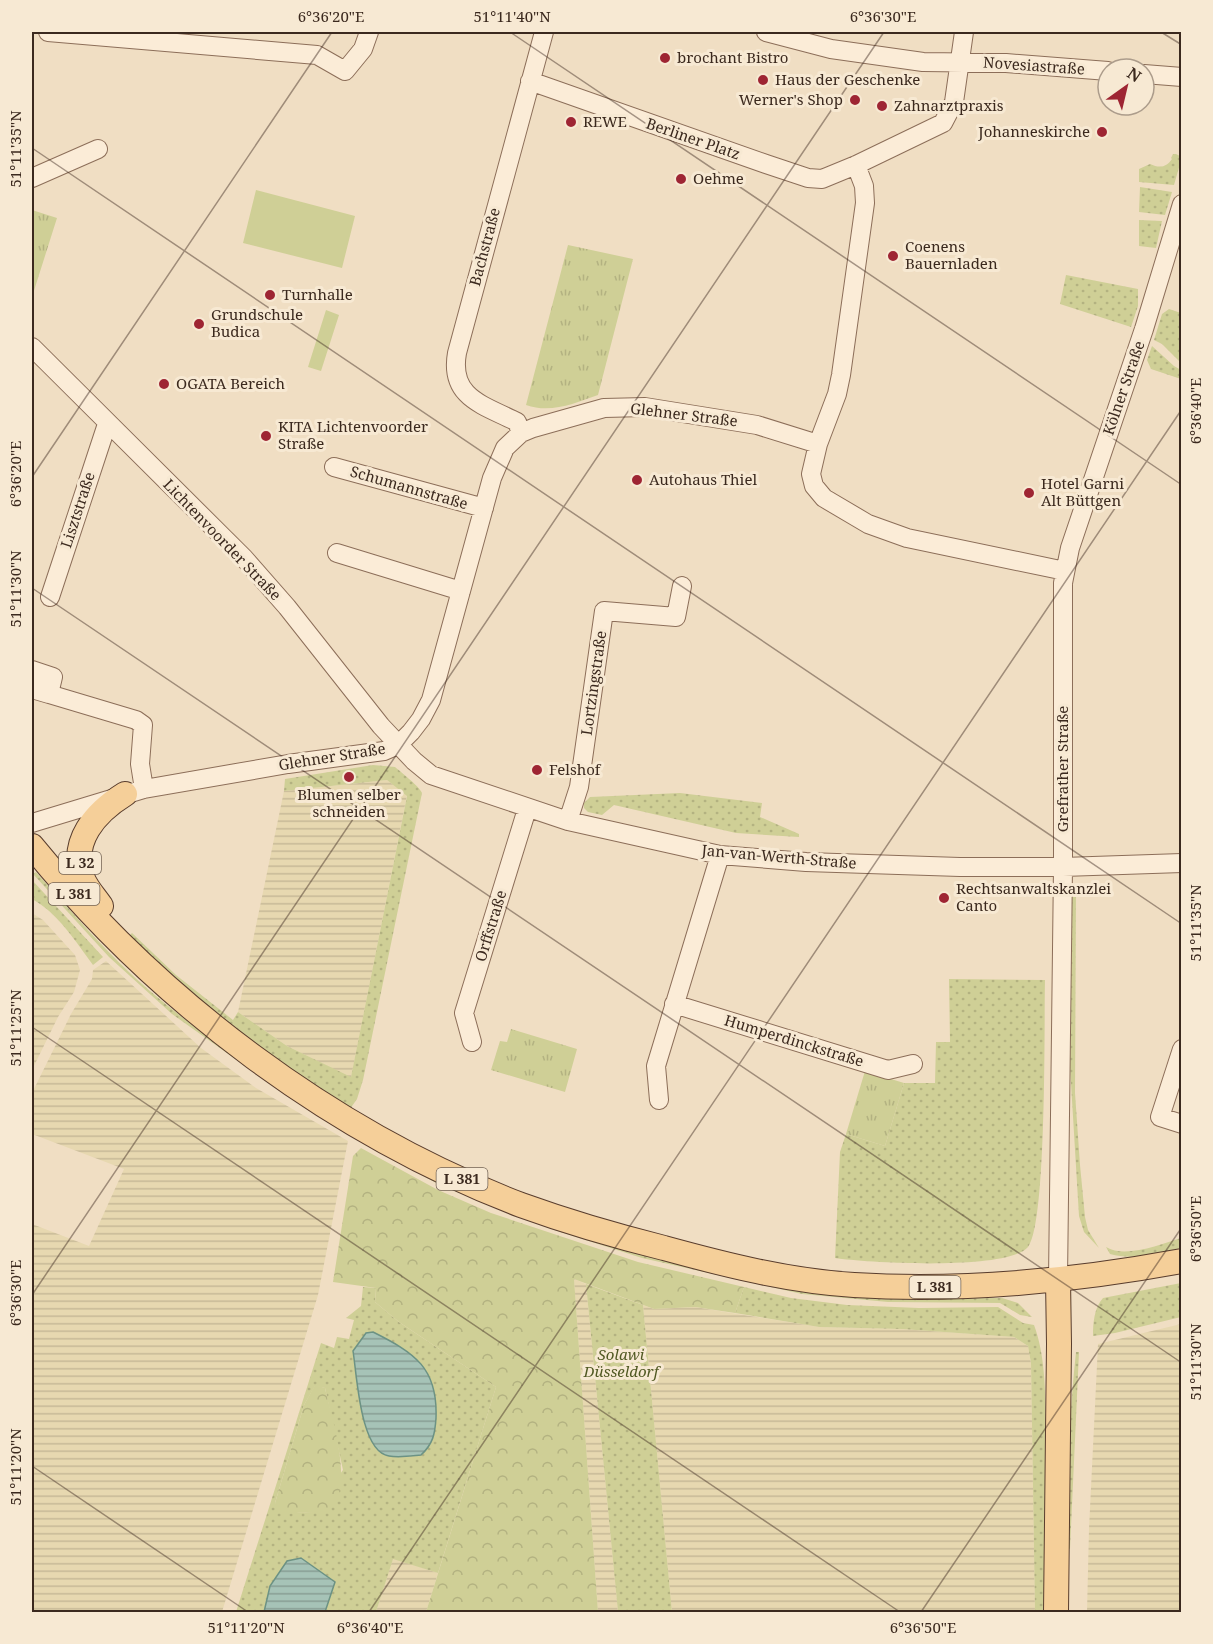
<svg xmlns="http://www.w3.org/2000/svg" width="1213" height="1644" viewBox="0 0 1213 1644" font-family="'Noto Serif',serif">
<defs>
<pattern id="farmland-rules" width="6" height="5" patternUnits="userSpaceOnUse" patternTransform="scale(1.5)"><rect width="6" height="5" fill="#e7d8b0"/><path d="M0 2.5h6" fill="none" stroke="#c7b997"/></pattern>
<pattern id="grass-dots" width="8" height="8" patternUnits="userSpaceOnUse" patternTransform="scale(1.5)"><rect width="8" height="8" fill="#cfcf96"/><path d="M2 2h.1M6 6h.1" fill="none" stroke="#b3b281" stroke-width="1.8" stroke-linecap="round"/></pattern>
<pattern id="forest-crowns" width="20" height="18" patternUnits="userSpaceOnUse" patternTransform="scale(1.5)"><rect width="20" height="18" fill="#cfcf96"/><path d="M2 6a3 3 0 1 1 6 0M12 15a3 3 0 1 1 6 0" fill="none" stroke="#b3b281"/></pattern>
<pattern id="park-tufts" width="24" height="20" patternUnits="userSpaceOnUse" patternTransform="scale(1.5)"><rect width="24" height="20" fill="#cfcf96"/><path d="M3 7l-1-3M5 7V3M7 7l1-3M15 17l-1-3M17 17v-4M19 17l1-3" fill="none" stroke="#b3b281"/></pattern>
<pattern id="water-rules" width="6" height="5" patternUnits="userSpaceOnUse" patternTransform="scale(1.5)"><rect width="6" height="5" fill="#a6c3b7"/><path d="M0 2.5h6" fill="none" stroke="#889e94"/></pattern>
</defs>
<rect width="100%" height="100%" fill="#f0dec3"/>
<path fill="url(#farmland-rules)" d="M 387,780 L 407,795 L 351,1078 L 287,1046 L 238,1012 L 284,791 Z
M 32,913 L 43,920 L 75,955 L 80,970 L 74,992 L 58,1017 L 32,1070 Z
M 106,961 L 201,1048 L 256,1088 L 348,1141 L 318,1295 L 222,1612 L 32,1612 L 32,1224 L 89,1246 L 124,1169 L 32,1134 L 32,1093 L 71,1014 L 92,979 L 93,970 Z
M 574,1279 L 586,1284 L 618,1612 L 598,1612 Z
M 643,1305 L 654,1309 L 695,1307 L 819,1327 L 902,1329 L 1014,1337 L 1028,1346 L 1031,1363 L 1035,1612 L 672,1612 Z
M 1181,1324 L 1181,1612 L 1087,1612 L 1089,1529 L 1098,1344 Z
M 393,1558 L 438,1573 L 426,1612 L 376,1612 Z"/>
<path fill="url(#grass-dots)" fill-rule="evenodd" d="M 1173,154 L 1176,154 L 1182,157 L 1174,185 L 1139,182 L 1139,169 L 1150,164 C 1159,168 1166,168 1172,159 L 1171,158 Z
M 1140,187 L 1172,192 L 1165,215 L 1139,212 Z
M 1139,220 L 1162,221 L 1156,248 L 1139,246 Z
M 1066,275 L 1138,289 L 1138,306 L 1131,327 L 1060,304 Z
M 1169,309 L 1181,313 L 1181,363 L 1162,344 L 1154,340 L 1162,314 Z
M 1152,346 L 1174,366 L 1181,370 L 1181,379 L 1151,369 L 1147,360 Z
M 373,765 L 395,767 C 402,773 420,787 422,793 L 363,1080 L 357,1099 L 350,1109 L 278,1063 L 221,1018 L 129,936 L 132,933 L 176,975 L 233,1020 L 238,1012 L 287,1046 L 351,1077 L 407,796 L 387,780 L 284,791 L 285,779 Z
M 680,793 L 762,803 L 760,817 L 799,834 L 799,837 L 736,833 L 614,805 L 602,815 L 588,812 L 584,808 L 584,803 L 590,797 Z
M 36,872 C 73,913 108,955 150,991 C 211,1043 278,1085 344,1131 L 290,1098 L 172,1014 L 109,957 L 33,874 Z
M 32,880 L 103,957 L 93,965 C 76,942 57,912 32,899 Z
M 1072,893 L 1076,893 L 1075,1093 L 1080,1165 L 1085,1217 L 1088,1230 L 1099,1248 L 1084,1232 L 1079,1216 L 1070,1067 Z
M 949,979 L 1045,980 C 1044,1022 1047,1224 1028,1247 C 1008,1271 868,1263 835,1258 L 840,1152 L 846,1134 L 885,1146 L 904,1083 L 935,1083 L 936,1042 L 950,1042 Z
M 367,1141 L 803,1291 L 888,1299 L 1002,1298 L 1018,1303 L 1032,1317 L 1020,1315 L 1000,1303 L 888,1302 L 802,1294 L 642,1258 L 551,1229 L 498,1209 L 438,1184 L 363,1143 Z
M 1181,1238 L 1181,1248 C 1158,1253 1134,1261 1110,1254 L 1106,1247 C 1125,1259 1161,1244 1181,1238 Z
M 1181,1283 L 1181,1317 L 1115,1333 L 1093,1336 C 1093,1323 1094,1308 1103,1298 Z
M 586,1284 L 643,1305 L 672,1612 L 618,1612 Z
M 363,1287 L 376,1288 L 375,1302 L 399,1322 L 496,1387 L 438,1573 L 393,1559 L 376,1612 L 325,1612 L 335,1582 L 270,1586 L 264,1612 L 236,1612 L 321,1343 L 334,1348 L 337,1337 L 349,1339 L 354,1320 L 346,1318 L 361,1306 ZM 315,1386 L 325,1388 L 343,1470 L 312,1512 L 291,1513 L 275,1503 L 304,1405 Z
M 744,1287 L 791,1298 L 847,1305 L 919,1308 L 998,1307 L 1023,1323 L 1034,1325 C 1045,1354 1045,1389 1046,1420 C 1049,1484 1049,1548 1048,1612 L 1035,1612 L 1031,1363 L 1028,1346 L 1014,1337 L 902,1329 L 819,1327 L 735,1313 Z
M 1076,1352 L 1079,1352 L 1070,1549 L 1065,1547 C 1067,1482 1069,1417 1076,1352 Z"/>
<path fill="url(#forest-crowns)" d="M 361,1148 L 438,1190 L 491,1213 L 638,1262 L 744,1287 L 735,1313 L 695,1307 L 654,1309 L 574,1279 L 598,1612 L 426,1612 L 496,1387 L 399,1322 L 375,1302 L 376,1288 L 333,1282 L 353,1156 Z
M 315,1385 L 325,1388 C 331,1415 355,1488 330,1507 C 318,1516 299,1510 285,1515 L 280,1513 L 275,1503 L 304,1405 Z"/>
<path fill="url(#park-tufts)" d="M 32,210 L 57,218 L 32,297 Z
M 568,245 L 633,259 L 598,395 C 575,403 551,414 526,405 Z
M 511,1029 L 577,1049 L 565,1092 L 491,1070 L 500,1041 L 507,1042 Z
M 865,1071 L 904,1083 L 885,1146 L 846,1134 Z"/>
<path fill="#cfcf96" d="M 256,190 L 355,216 L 342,268 L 243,243 Z
M 326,310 L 339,315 L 321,371 L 308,367 Z"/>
<path fill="url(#water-rules)" stroke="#6c9284" stroke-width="1.5" d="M 373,1332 C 415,1353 438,1368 436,1418 C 435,1434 433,1444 421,1455 C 411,1456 399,1458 389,1456 C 360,1452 357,1375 353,1351 L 366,1333 Z
M 301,1558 L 335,1582 L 325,1612 L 264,1612 L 270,1586 L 287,1561 Z"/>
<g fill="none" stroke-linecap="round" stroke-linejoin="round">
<defs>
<path id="minor" d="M 48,32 L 317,55 L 345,71 L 363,49 L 369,32
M 766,32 L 831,49 L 923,62 L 1006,63 L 1108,71
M 1144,74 L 1182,77
M 530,81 L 766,164 L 808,178 L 822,179 L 856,165 L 943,123 L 954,102 L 964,32
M 32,178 L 98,149
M 32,347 L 244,558 L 287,607 L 381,726 L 414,761 L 431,775 L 568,821 L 720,855 L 806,862 L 960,867 L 1063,867 L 1182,863
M 521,433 L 517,422 C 484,405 449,398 457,353 L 544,32
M 818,444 L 811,474 L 814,486 L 824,498 L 868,524 L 907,538 L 1065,571
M 334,467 L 484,508
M 337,553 L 461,591
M 50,597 L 107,424
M 32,670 L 53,677 L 49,694 L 32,689
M 49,694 L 136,720 L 143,725 L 140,764 L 144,789
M 568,821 L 579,787 L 604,611 L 676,617 L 682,586
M 32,823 L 144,789 L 288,764 L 384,751 L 398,745 L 411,732 L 421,719 L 431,700 L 492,478 L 505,448 L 521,433 L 533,428 L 604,408 L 645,407 L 757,425 L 818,444 L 837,394 L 841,375 L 865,203 L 864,186 L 856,165
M 674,1004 L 888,1070 L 913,1064
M 472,1042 L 464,1013 L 527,809
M 1182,1049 L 1160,1117 L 1182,1124
M 659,1100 L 656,1066 L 720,855
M 1058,1280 L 1063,867 L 1063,583 L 1070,548 L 1144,329 L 1182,204"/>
<path id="major" d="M 32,846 C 159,1002 333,1133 521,1205 C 568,1222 616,1236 664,1248 C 726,1265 789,1281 854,1285 C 964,1292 1073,1281 1182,1261
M 101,906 C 95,897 87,889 83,879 C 69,841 96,812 125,794
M 1056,1612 L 1059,1344 L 1058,1280"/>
</defs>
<use href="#minor" stroke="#8c6e59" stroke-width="20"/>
<use href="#major" stroke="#593d2d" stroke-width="26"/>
<use href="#minor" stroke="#fbecd7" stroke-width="18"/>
<use href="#major" stroke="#f5cf99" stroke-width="24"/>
</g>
<path fill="none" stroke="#3b291e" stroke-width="1.5" stroke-opacity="0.45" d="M 510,32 L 1182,485M 1161,32 L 1182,45M 32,148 L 1182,924M 32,477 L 332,32M 32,588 L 1182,1363M 32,1027 L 900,1612M 32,1295 L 884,32M 32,1466 L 248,1612M 369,1612 L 1182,409M 921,1612 L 1182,1227"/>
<g fill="#9e2533" stroke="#f7e9d3" stroke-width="2">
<circle cx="665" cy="58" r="6"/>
<circle cx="763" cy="80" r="6"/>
<circle cx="855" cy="100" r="6"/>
<circle cx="882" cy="106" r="6"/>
<circle cx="571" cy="122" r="6"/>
<circle cx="1102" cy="132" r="6"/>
<circle cx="681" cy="179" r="6"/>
<circle cx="893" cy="256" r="6"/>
<circle cx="270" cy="295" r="6"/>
<circle cx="199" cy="324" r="6"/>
<circle cx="164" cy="384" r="6"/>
<circle cx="266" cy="436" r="6"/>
<circle cx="637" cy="480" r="6"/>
<circle cx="1029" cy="493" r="6"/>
<circle cx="537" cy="770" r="6"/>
<circle cx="349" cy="777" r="6"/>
<circle cx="944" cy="898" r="6"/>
</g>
<g text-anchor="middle" stroke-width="6" stroke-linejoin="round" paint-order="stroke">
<g fill="#f7e9d3" stroke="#736354" stroke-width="1.5">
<rect x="59" y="852" width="42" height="22" rx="4.5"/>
<rect x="48.5" y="883" width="51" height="22" rx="4.5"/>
<rect x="436.5" y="1168" width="51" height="22" rx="4.5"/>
<rect x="909.5" y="1276" width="51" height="22" rx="4.5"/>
</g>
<g font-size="14" font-weight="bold" fill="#3b291e">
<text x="80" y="868">L 32</text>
<text x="74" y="899">L 381</text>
<text x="462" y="1184">L 381</text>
<text x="935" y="1292">L 381</text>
</g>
<g font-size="15" fill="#3b291e" stroke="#f7e9d3" text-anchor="start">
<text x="677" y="63">brochant Bistro</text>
<text x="775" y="85">Haus der Geschenke</text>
<text x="843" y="105" text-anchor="end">Werner's Shop</text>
<text x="894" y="111">Zahnarztpraxis</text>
<text x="583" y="127">REWE</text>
<text x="1090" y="137" text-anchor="end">Johanneskirche</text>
<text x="693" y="184">Oehme</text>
<text x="905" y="252">Coenens<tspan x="905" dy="17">Bauernladen</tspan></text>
<text x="282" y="300">Turnhalle</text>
<text x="211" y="320">Grundschule<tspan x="211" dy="17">Budica</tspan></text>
<text x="176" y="389">OGATA Bereich</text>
<text x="278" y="432">KITA Lichtenvoorder<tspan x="278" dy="17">Straße</tspan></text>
<text x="649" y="485">Autohaus Thiel</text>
<text x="1041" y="489">Hotel Garni<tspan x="1041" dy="17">Alt Büttgen</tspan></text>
<text x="549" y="775">Felshof</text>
<text x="349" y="800" text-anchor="middle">Blumen selber<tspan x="349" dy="17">schneiden</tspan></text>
<text x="956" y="894">Rechtsanwaltskanzlei<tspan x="956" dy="17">Canto</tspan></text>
</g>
<g font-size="15" fill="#3b291e" stroke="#f7e9d3">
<text transform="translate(1034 66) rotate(4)" y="5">Novesiastraße</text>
<text transform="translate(693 139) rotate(19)" y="5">Berliner Platz</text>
<text transform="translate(485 247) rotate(-75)" y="5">Bachstraße</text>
<text transform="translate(1124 388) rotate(-71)" y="5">Kölner Straße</text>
<text transform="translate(684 415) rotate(7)" y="5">Glehner Straße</text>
<text transform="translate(409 488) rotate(16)" y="5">Schumannstraße</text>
<text transform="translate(78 510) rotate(-72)" y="5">Lisztstraße</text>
<text transform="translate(222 540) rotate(46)" y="5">Lichtenvoorder Straße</text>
<text transform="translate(594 683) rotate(-82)" y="5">Lortzingstraße</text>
<text transform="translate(332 757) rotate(-9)" y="5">Glehner Straße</text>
<text transform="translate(1063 769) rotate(-90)" y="5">Grefrather Straße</text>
<text transform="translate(779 857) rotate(5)" y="5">Jan-van-Werth-Straße</text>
<text transform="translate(491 926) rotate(-73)" y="5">Orffstraße</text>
<text transform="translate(794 1041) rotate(17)" y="5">Humperdinckstraße</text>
</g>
<g font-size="15" font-style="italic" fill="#515923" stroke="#f7e9d3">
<text x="621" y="1360">Solawi<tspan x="621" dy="17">Düsseldorf</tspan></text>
</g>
</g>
<rect width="1213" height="1644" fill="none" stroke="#f7e9d3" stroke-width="66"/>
<g transform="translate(1126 87) rotate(34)"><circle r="28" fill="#f7e9d3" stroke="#ac9c8b" stroke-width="1.5"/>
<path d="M0-4.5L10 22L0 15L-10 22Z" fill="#9e2533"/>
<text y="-9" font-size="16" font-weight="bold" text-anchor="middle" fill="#3b291e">N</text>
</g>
<rect x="33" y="33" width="1147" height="1578" fill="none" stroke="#3b291e" stroke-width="2"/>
<g font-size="15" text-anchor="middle" fill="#3b291e">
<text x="331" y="22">6°36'20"E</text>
<text x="512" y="22">51°11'40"N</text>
<text x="883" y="22">6°36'30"E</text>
<text transform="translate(16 149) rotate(-90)" y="5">51°11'35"N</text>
<text transform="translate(1196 411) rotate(-90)" y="5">6°36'40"E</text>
<text transform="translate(16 474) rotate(-90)" y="5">6°36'20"E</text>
<text transform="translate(16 589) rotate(-90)" y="5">51°11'30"N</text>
<text transform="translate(1196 923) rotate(-90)" y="5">51°11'35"N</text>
<text transform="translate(16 1028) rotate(-90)" y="5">51°11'25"N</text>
<text transform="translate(1196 1229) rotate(-90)" y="5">6°36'50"E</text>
<text transform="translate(16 1293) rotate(-90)" y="5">6°36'30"E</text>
<text transform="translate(1196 1362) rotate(-90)" y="5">51°11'30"N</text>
<text transform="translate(16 1467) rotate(-90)" y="5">51°11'20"N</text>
<text x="246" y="1633">51°11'20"N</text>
<text x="370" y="1633">6°36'40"E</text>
<text x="923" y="1633">6°36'50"E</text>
</g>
</svg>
